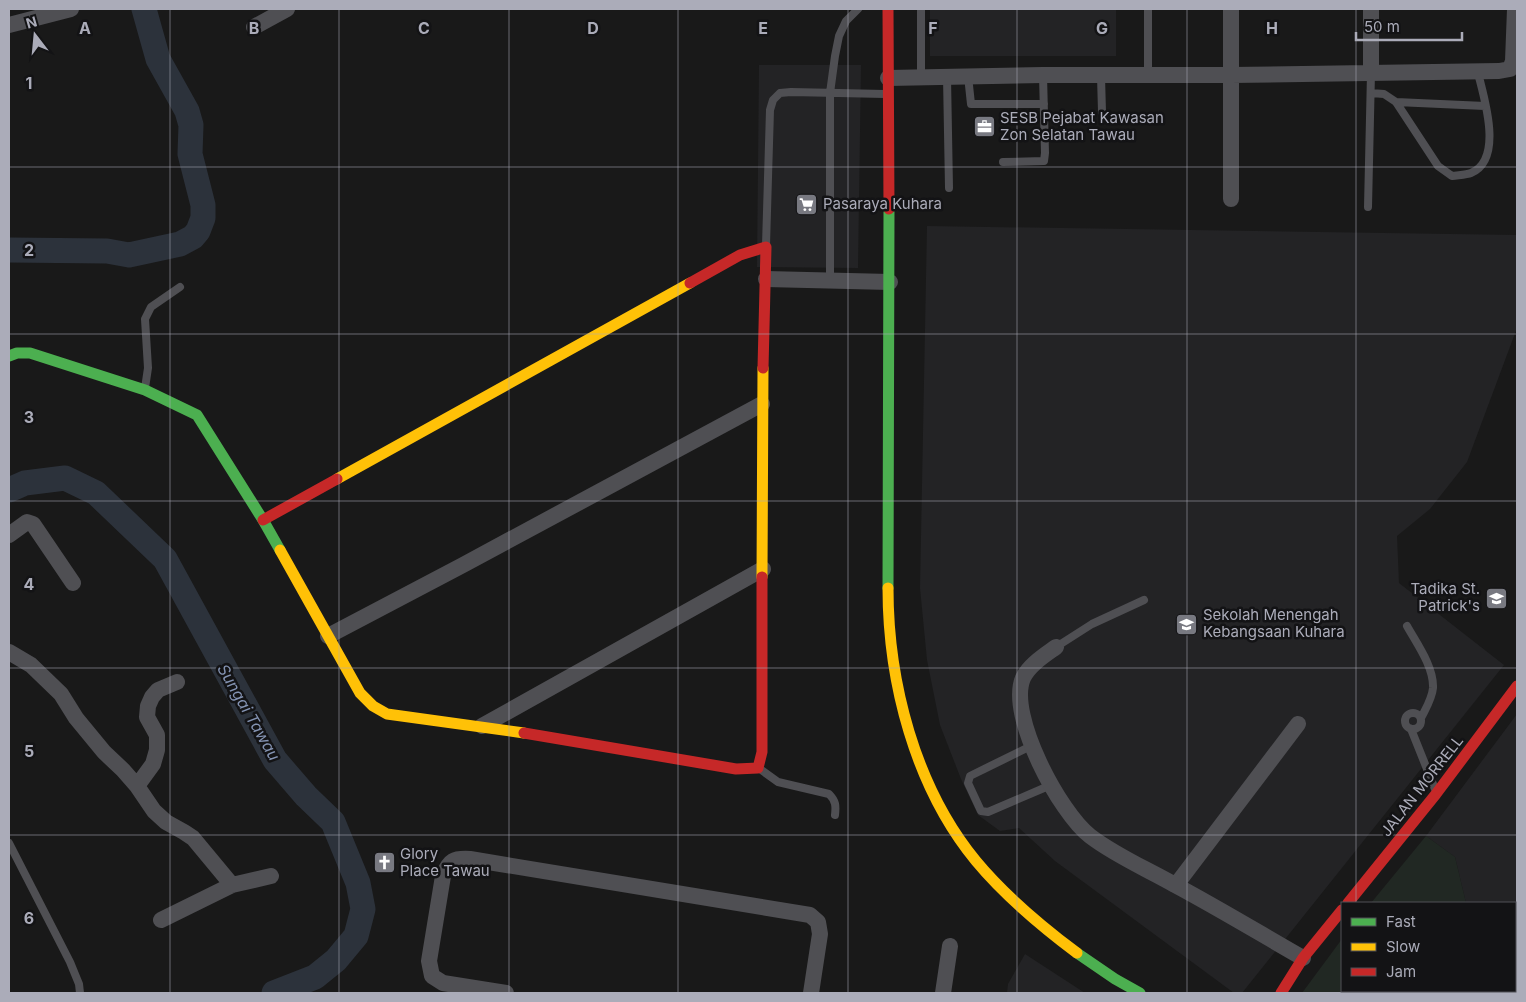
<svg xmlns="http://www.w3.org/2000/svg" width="1526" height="1002" viewBox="0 0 1526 1002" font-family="Inter,sans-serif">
<rect width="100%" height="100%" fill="#191919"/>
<path fill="#232325" d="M 930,9 L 1116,9 L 1116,56 L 930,56 Z
M 759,65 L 861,65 L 858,268 L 757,267 Z
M 927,226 L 1517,235 L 1517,328 L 1467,462 L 1430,509 L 1397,536 L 1399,583 L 1504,665 L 1242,993 L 1234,993 L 1055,861 L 1019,828 L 1000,831 L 978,815 L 961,779 L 940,725 L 927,660 L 920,588 Z
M 1517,714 L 1517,993 L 1486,993 L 1485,991 L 1515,991 L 1515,903 L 1466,903 L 1455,857 L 1426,836 Z
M 1025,954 L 1085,993 L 1007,993 L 1008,984 Z"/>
<path fill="#212823" d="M 1426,836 L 1455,857 L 1466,903 L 1371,903 Z
M 1342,939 L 1342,991 L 1485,991 L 1486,993 L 1302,993 Z"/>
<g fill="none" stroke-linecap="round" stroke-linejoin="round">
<path stroke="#2c323b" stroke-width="25" d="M 9,250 L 107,251 L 129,255 L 180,244 L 193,237 L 198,231 L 203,218 L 203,205 L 190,154 L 191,125 L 187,111 L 158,59 L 144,9
M 9,490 L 25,483 L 65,478 L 96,493 L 165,559 L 275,760 L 306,796 L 333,822 L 358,883 L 363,909 L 356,936 L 336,960 L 315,977 L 274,993"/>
<path stroke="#4f4f53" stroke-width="8" d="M 921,9 L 921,77
M 1148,9 L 1148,76
M 968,76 L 971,104 L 1044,104
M 1101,76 L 1102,112
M 947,77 L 949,188
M 1371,93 L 1384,94 L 1396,102 L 1438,166 L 1452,176 C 1457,175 1466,175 1471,173 C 1504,159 1484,98 1478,73
M 1396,102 L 1485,106
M 1003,162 L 1044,161 L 1045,153 L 1043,75
M 1368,207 L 1371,73
M 766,245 L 770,110 L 773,100 L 780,93 L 791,92 L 885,94
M 830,281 L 830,93 L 835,56 L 839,36 L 846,21 L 858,9
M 145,388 L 148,368 L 145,319 L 151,307 L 180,287
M 1407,626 C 1417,644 1434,667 1433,688 C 1432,699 1426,708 1421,718
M 1056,647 L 1092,624 L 1144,600
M1405 721a8 8 0 1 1 16 0a8 8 0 1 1-16 0Z
M 1411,729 L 1435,789
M 1033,745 L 970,776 L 968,783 L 981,811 L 988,812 L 1051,785
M 760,769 L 778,782 L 829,794 C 836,801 836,806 835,815
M 9,843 L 70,962 L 79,984 L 80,993"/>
<path stroke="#4f4f53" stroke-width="16" d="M 9,25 L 71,9
M 254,27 L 287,9
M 1371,73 L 1371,9
M 888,78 L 1043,75 L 1231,75 L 1499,71 L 1510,69 L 1513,61 L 1515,9
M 1231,199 L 1231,9
M 766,279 L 890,282
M 9,535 L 27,522 L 33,524 L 73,583
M 328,636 L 463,565 L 762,404
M 1056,647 C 1045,655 1029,665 1023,678 C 1007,715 1060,813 1090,836 C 1116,856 1147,869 1175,885 C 1218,908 1261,934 1303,958
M 9,652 L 31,665 L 61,694 L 76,718 L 104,752 L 123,770 L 137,786 L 154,811 L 166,822 L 184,832 L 193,838 L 232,885
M 482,726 L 763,569
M 137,786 L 153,764 L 157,750 L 157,735 L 147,717 L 148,706 L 152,697 L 158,690 L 177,682
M 1176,885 L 1298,724
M 161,920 L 232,885 L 271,876
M 506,993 L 443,983 L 432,976 L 429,961 L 443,876 C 449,860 454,858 470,859 L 810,915 L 818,922 L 820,934 L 811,993
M 943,993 L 950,946"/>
<path stroke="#4caf50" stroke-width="11" d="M 9,356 L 17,353 L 30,353 L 145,390 L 197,415 L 263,520 L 280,550
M 888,588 L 889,209
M 1077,953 L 1115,979 L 1140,993"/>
<path stroke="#ffc107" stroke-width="11" d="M 337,479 L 690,283
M 280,550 L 360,693 L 373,706 L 387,714 L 524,733
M 762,577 L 763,368
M 888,588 C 888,682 915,787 976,861 C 1005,896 1041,926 1077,953"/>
<path stroke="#c62828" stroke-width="11" d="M 888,9 L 889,209
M 690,283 L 740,255 L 766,247 L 763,368
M 263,520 L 337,479
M 524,733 L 736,769 L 758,768 L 762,752 L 762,577
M 1348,903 L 1436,794 L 1517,686
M 1281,993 L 1303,958 L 1342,910"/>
</g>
<path fill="none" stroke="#abacb9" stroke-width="1" stroke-opacity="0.55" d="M 170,9 L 170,993M 339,9 L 339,993M 509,9 L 509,993M 678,9 L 678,993M 848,9 L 848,993M 1017,9 L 1017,993M 1187,9 L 1187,993M 1356,9 L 1356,903M 9,167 L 1517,167M 9,334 L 1517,334M 9,501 L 1517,501M 9,668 L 1517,668M 9,835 L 1517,835M 1356,991 L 1356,993"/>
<defs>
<symbol id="office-square" viewBox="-11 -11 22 22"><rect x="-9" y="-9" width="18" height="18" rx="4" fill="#787981" stroke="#131315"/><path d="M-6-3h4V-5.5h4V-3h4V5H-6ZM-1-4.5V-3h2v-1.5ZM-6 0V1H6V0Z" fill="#fff"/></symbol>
<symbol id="supermarket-square" viewBox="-11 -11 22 22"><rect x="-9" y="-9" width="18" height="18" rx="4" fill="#787981" stroke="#131315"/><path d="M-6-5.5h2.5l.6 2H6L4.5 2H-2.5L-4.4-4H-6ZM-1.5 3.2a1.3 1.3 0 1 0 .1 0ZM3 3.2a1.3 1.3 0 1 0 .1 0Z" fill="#fff"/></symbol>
<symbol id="school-square" viewBox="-11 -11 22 22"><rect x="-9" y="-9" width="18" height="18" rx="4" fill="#787981" stroke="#131315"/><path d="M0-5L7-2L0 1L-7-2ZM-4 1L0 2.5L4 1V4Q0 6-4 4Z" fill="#fff"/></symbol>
<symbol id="church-square" viewBox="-11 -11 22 22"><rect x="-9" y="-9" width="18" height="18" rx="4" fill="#787981" stroke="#131315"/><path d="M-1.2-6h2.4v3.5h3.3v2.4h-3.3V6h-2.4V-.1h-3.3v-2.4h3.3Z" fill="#fff"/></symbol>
</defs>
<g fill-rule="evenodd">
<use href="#office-square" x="972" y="114" width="25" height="25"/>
<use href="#supermarket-square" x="794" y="192" width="25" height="25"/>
<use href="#school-square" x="1484" y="586" width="25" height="25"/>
<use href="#school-square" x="1174" y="612" width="25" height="25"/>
<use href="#church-square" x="372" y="850" width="25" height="25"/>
</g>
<g text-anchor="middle" stroke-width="5" stroke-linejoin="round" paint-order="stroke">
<g font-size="15" fill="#abacb9" stroke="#131315" text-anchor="start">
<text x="1000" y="123">SESB Pejabat Kawasan<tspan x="1000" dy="17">Zon Selatan Tawau</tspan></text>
<text x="823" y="209">Pasaraya Kuhara</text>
<text x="1480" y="594" text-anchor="end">Tadika St.<tspan x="1480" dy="17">Patrick's</tspan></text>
<text x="1203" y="620">Sekolah Menengah<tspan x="1203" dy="17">Kebangsaan Kuhara</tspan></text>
<text x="400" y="859">Glory<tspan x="400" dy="17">Place Tawau</tspan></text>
</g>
<g font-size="15" fill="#abacb9" stroke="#131315">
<text transform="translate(1422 786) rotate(-52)" y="5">JALAN MORRELL</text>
</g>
<g font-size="16" font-style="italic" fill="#8493b2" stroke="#131315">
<text transform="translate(249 712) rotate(60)" y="6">Sungai Tawau</text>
</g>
</g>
<g font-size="16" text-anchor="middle" font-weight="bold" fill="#abacb9" stroke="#131315" stroke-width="5" stroke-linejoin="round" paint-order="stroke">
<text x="85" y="34">A</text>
<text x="254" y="34">B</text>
<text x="424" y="34">C</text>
<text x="593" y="34">D</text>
<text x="763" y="34">E</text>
<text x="933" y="34">F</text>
<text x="1102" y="34">G</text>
<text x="1272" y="34">H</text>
<text x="29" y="89">1</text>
<text x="29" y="256">2</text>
<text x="29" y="423">3</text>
<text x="29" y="590">4</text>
<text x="29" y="757">5</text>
<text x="29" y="924">6</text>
</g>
<rect width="1526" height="1002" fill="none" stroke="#abacb9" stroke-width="20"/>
<rect x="1341" y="902" width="175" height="90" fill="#131315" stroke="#505057"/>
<rect x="1351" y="918" width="25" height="8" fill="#4caf50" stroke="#505057"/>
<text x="1386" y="927" font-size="15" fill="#abacb9">Fast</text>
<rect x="1351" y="943" width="25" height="8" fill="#ffc107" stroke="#505057"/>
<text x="1386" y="952" font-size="15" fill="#abacb9">Slow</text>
<rect x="1351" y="968" width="25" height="8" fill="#c62828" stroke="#505057"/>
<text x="1386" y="977" font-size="15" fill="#abacb9">Jam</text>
<g transform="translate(35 35) rotate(344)" stroke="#131315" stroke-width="4" paint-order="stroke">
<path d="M0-4L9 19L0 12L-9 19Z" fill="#abacb9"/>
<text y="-8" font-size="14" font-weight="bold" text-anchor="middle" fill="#abacb9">N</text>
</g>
<path d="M1356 32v8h106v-8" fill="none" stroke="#abacb9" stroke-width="2.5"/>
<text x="1364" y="32" font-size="15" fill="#abacb9" stroke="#131315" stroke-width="4" paint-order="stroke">50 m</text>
</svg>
